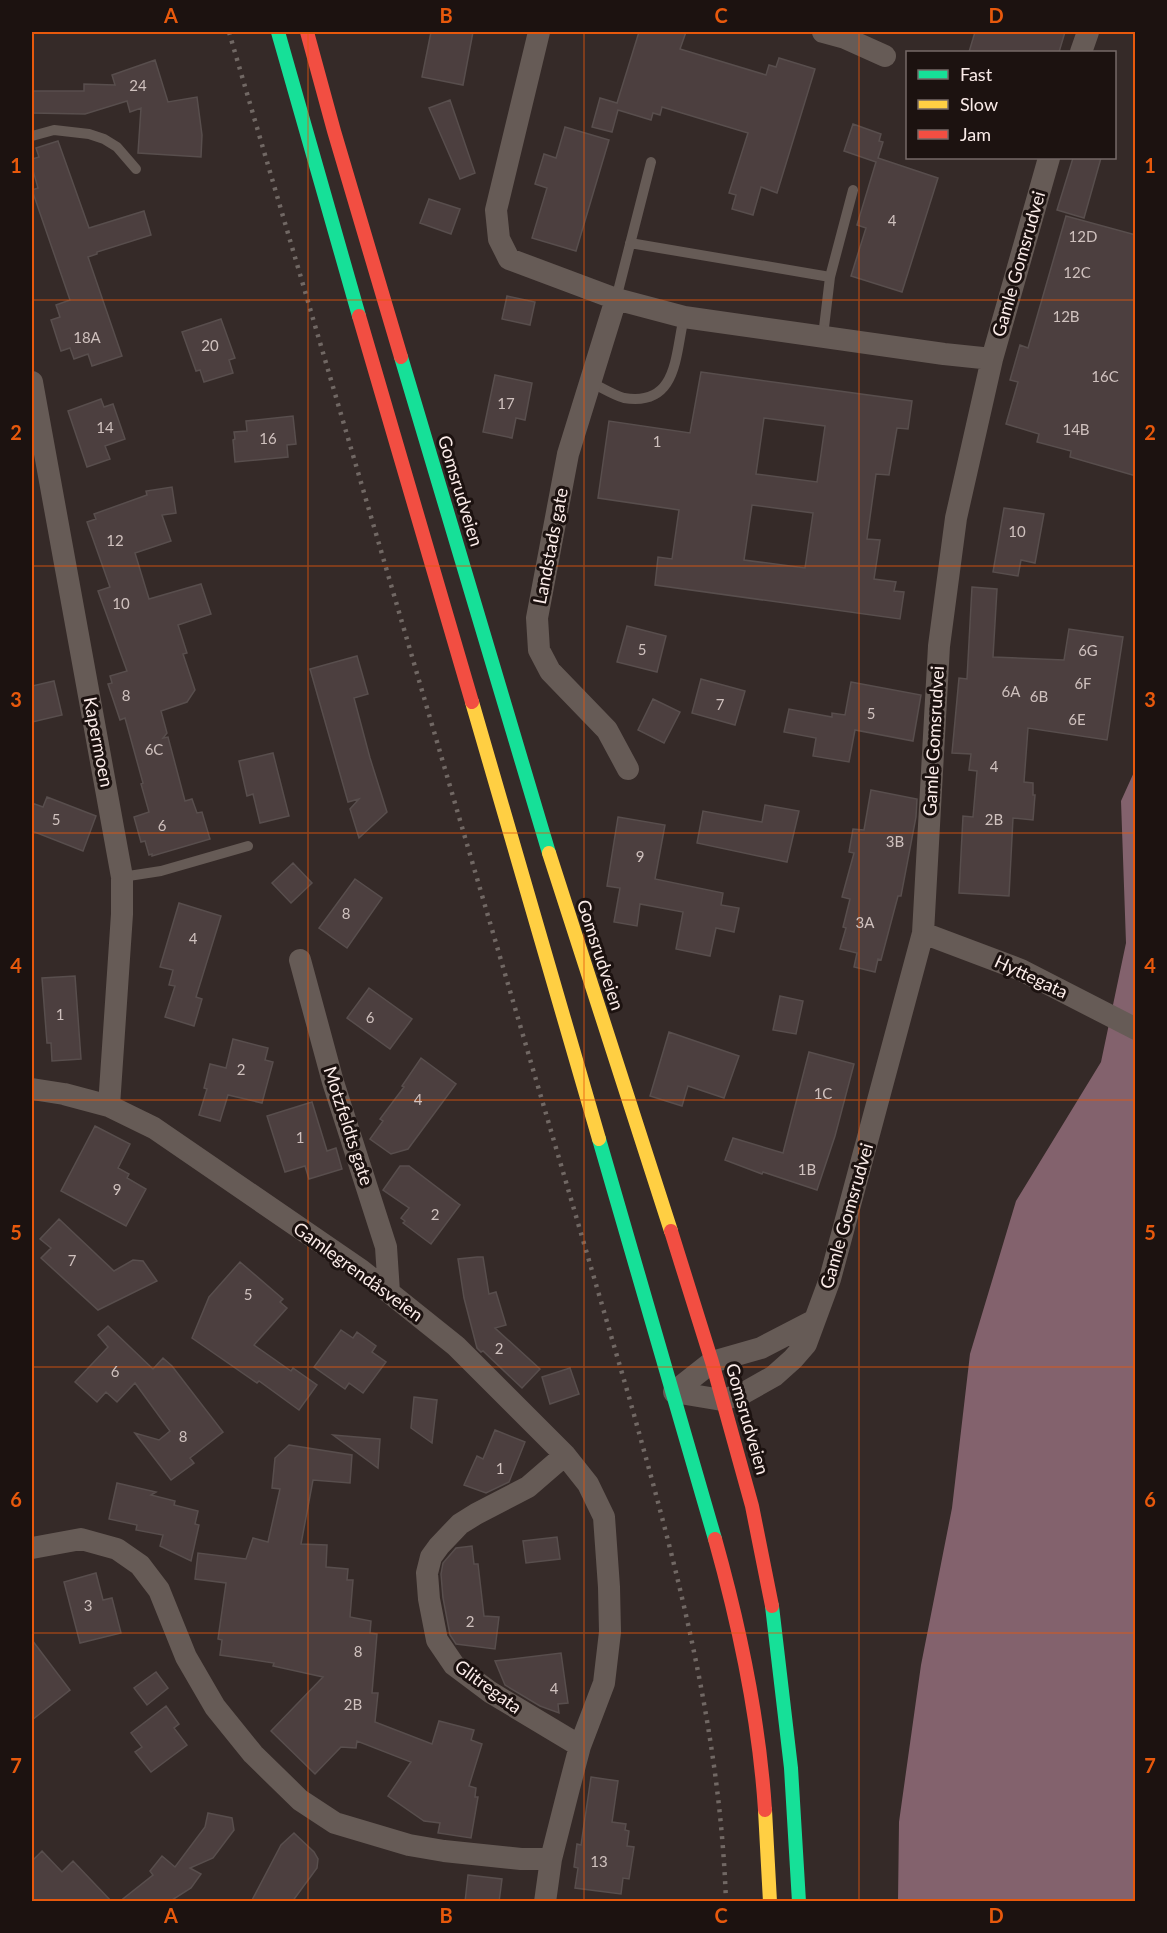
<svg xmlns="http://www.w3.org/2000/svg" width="1167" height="1933" viewBox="0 0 1167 1933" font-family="Lato,sans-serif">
<rect width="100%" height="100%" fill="#352a28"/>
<path fill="#83626d" d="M 1135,770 L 1135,1901 L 898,1902 L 899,1822 L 921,1665 L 952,1508 L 970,1354 L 1016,1201 L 1101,1062 L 1126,943 L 1121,801 Z"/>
<path fill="#4c3f3f" stroke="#584e4d" stroke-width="1.5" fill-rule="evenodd" d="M 431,32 L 473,32 L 463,85 L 422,77 Z
M 639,32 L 686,32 L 680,49 L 766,75 L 769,65 L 776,67 L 779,58 L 815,69 L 777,193 L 761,187 L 753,215 L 732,209 L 736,195 L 729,193 L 748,133 L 662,107 L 660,115 L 653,113 L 651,120 L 618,110 L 612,132 L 592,127 L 600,98 L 617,103 Z
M 975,32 L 1065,32 L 1059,52 L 969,52 Z
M 155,60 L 168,102 L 197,97 L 202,135 L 201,157 L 138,153 L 141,108 L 130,112 L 127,101 L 85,114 L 32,113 L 32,91 L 84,91 L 84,84 L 115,85 L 112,75 Z
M 450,100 L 475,173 L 460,179 L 429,108 Z
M 853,124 L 881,134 L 879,141 L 883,142 L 878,158 L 938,178 L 902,292 L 851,276 L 866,228 L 857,225 L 876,162 L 844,151 Z
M 565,127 L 609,140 L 576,251 L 532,238 L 547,188 L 535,184 L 544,154 L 556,158 Z
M 58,141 L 89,228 L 144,211 L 151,235 L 97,252 L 97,254 L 88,257 L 122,356 L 92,366 L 88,354 L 74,359 L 70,348 L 61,351 L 51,320 L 60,317 L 56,305 L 70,300 L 32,190 L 38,188 L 32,167 L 32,159 L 39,157 L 36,148 Z
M 1073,158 L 1101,158 L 1084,218 L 1057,210 Z
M 429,199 L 460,209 L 451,234 L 420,223 Z
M 1066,216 L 1136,235 L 1136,476 L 1070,457 L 1071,451 L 1037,442 L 1039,434 L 1006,424 L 1018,382 L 1010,380 L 1020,345 L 1028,348 Z
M 507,296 L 535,302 L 530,325 L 502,319 Z
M 221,319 L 235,358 L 229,360 L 233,373 L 204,382 L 200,370 L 196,371 L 182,332 Z
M 701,372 L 912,401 L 908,429 L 897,428 L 889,475 L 876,474 L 867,539 L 880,540 L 874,579 L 896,582 L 894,591 L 904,592 L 900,619 L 655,585 L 658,557 L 672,559 L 679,510 L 598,498 L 609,421 L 690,433 ZM 764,418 L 825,426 L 817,482 L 756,474 ZM 752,505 L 813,513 L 805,568 L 744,560 Z
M 495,375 L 532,383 L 525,420 L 516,418 L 512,438 L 483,432 Z
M 101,399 L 104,407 L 113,404 L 125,439 L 105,446 L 110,459 L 87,467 L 68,411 Z
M 293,416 L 296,444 L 287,445 L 288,457 L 235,462 L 233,440 L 235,439 L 234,432 L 247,431 L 246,421 Z
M 172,487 L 176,513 L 162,515 L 171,541 L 135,553 L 149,599 L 201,584 L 211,614 L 178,625 L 187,653 L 183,654 L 195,690 L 187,702 L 161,711 L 167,733 L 163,738 L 168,737 L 185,801 L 192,799 L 197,813 L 202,812 L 210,839 L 152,856 L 152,854 L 149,855 L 145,841 L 141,842 L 134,817 L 149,812 L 141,784 L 143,783 L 125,718 L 120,720 L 108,684 L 112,683 L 110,676 L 127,671 L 98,591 L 110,587 L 87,522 L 96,519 L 94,514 L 147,495 L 146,491 Z
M 1004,508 L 1044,514 L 1035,563 L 1021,560 L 1018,576 L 993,572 Z
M 972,587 L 997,589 L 993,657 L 1064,660 L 1069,629 L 1123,637 L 1107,740 L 1028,728 L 1024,782 L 1033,783 L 1033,795 L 1035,795 L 1033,820 L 1013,818 L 1009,896 L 959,893 L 963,816 L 973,817 L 977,771 L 969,770 L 971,754 L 952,753 L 959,678 L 967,679 Z
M 627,626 L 666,636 L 657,672 L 617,662 Z
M 357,656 L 368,694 L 354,698 L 370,758 L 387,812 L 359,838 L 350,809 L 359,799 L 348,802 L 310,669 Z
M 701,679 L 745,691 L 735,725 L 692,713 Z
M 54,681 L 62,715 L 32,722 L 32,686 Z
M 851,682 L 921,695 L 913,741 L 855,730 L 849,762 L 813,756 L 816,738 L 784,732 L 789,709 L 832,717 L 832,713 L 845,715 Z
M 653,699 L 680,712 L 664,743 L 638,730 Z
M 273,753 L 289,816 L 260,823 L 253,794 L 247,796 L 239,761 Z
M 871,790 L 917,799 L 916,817 L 901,896 L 898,896 L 881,960 L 878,959 L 875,972 L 854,967 L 857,953 L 840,949 L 846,928 L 843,927 L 850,899 L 842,897 L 854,853 L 849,852 L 853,829 L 864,830 Z
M 47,797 L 96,816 L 83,851 L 32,831 L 32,803 L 43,807 Z
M 765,805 L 799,811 L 787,862 L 697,843 L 703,811 L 762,822 Z
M 618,817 L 665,825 L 655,879 L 723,893 L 721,905 L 739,908 L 734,932 L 716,928 L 710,956 L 676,949 L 683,912 L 640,904 L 637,926 L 614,922 L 620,888 L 607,886 Z
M 293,863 L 312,883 L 291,903 L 272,883 Z
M 355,879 L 382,898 L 347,948 L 319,928 Z
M 179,903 L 221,916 L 196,997 L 202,999 L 194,1026 L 165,1017 L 175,986 L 169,985 L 173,970 L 160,967 Z
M 75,976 L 81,1059 L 52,1061 L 51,1043 L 47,1043 L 42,978 Z
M 369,988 L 412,1019 L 390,1049 L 347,1018 Z
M 780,996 L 803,1001 L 796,1034 L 773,1030 Z
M 669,1032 L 739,1056 L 724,1098 L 688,1086 L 682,1106 L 650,1096 Z
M 233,1039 L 268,1048 L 265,1060 L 273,1062 L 262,1103 L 228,1095 L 220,1121 L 199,1115 L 207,1089 L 204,1088 L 210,1064 L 226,1068 Z
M 809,1052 L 854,1064 L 835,1136 L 817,1190 L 763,1172 L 762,1174 L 725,1160 L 733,1138 L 783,1153 Z
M 421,1058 L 456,1084 L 408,1149 L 391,1154 L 370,1139 L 383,1121 L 380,1119 L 404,1087 L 402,1086 Z
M 312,1102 L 327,1151 L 336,1148 L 342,1169 L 309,1179 L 305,1166 L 285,1172 L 267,1116 Z
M 95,1126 L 130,1144 L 118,1168 L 129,1174 L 127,1178 L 146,1189 L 126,1226 L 61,1191 Z
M 400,1166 L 409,1166 L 460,1205 L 431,1244 L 403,1223 L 405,1221 L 401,1218 L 409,1208 L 383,1190 Z
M 59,1219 L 114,1271 L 133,1260 L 143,1261 L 157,1281 L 98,1310 L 41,1258 L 51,1248 L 40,1239 Z
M 477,1257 L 483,1257 L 489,1294 L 496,1292 L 506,1325 L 495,1328 L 540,1369 L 522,1388 L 483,1351 L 481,1352 L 477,1348 L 464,1298 L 458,1259 Z
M 240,1262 L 283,1299 L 280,1302 L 287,1308 L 254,1345 L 291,1371 L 293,1368 L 317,1385 L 299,1410 L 259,1381 L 257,1383 L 192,1338 L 209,1297 Z
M 108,1326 L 153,1369 L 163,1358 L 172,1366 L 223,1432 L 190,1458 L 194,1463 L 171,1480 L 135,1433 L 159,1440 L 170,1431 L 135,1383 L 117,1402 L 106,1392 L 97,1402 L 75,1382 L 108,1347 L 98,1335 Z
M 341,1330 L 353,1338 L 357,1332 L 376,1346 L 372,1352 L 386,1362 L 363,1393 L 349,1383 L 345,1389 L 314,1367 Z
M 570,1368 L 579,1394 L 550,1404 L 542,1377 Z
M 414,1397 L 437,1400 L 432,1443 L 411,1428 Z
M 495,1430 L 525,1442 L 509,1482 L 486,1493 L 464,1485 L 477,1456 L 483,1459 Z
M 333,1435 L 380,1439 L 378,1468 Z
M 289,1445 L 352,1455 L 350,1483 L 313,1480 L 301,1544 L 327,1545 L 326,1567 L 348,1569 L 347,1580 L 353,1580 L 350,1617 L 371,1621 L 370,1633 L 377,1634 L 372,1693 L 378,1693 L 375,1722 L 432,1744 L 439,1721 L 474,1730 L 471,1740 L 482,1744 L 469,1786 L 476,1788 L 475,1797 L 478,1797 L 471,1838 L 438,1833 L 440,1823 L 424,1821 L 388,1796 L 411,1762 L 357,1741 L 356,1748 L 341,1747 L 315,1774 L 271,1731 L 323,1677 L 273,1666 L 274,1663 L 220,1655 L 222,1640 L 218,1639 L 226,1583 L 195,1579 L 198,1553 L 246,1559 L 253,1538 L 268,1542 L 280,1489 L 272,1488 L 275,1458 Z
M 117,1483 L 156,1492 L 151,1495 L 175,1501 L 174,1505 L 198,1511 L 195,1524 L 199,1525 L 191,1561 L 160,1546 L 163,1535 L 136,1530 L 137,1525 L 109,1519 Z
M 557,1537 L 560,1559 L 526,1563 L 523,1541 Z
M 472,1546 L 474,1564 L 478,1564 L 484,1616 L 499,1617 L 495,1649 L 456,1644 L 450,1635 L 443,1598 L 441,1574 L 443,1563 L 456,1548 Z
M 96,1573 L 103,1600 L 112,1598 L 121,1633 L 80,1643 L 64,1582 Z
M 32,1640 L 70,1690 L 32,1720 Z
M 561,1653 L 568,1703 L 558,1704 L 559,1713 L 540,1706 L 505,1685 L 495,1661 Z
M 156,1672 L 168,1688 L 147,1705 L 134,1688 Z
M 166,1706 L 179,1724 L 174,1728 L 187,1745 L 151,1772 L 135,1752 L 142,1747 L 131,1733 Z
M 591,1777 L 618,1781 L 612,1822 L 626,1824 L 625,1830 L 629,1831 L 627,1846 L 634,1847 L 629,1879 L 623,1878 L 621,1894 L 575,1888 L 578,1868 L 574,1867 L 577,1844 L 581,1845 Z
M 208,1813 L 232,1818 L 234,1830 L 213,1858 L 190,1868 L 201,1874 L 191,1888 L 169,1902 L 119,1902 L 153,1875 L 150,1871 L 162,1856 L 175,1867 L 205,1827 Z
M 294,1833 L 314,1852 L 318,1859 L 317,1868 L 292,1902 L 251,1902 L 281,1845 Z
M 42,1851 L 62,1872 L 73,1861 L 112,1902 L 32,1902 L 32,1861 Z
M 468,1875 L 502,1879 L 499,1902 L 465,1902 Z"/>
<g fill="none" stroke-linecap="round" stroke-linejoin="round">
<path stroke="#665b56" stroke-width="10" d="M 32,136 L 54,130 L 89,134 L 104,139 L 117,147 L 136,169
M 630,243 L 830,277
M 616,299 L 651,162
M 823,336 L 830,277 L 853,190
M 590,382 C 601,387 613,395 624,398 C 678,407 675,355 684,317
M 122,877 L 161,871 L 248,846"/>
<path stroke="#665b56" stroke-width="22" d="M 539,32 L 496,210 L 499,239 L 509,259 L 616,299 L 684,317 L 944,354 L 992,359
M 823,32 L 845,38 L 885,56
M 1081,52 L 1088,32
M 616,299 L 568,454 L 537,618 L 539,650 L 550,671 L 607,730 L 628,769
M 32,382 L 122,877 L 122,914 L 109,1106
M 923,933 L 1021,970 L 1136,1029
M 300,960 L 333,1082 L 386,1247 L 389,1292
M 32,1089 L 64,1094 L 109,1106 L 154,1128 L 361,1270 L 456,1346 L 565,1455 L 588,1484 L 604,1517 L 609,1587 L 610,1632 L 604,1683 L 580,1746 L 569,1788 L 551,1859 L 545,1902
M 674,1392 L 722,1400 L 742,1394 L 774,1376 L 793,1359 L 806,1344 L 830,1279 L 923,933 L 939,646 L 956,518 L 992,359 L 1049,158
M 674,1392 L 712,1362 L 761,1348 L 813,1321
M 565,1455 L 528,1487 L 476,1514 L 460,1524 L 439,1546 L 431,1557 L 427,1573 L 429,1599 L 437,1640 L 454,1665 L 490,1692 L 580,1746
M 32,1548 L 81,1539 L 117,1549 L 140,1565 L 159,1590 L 186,1657 L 215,1707 L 253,1754 L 300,1800 L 335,1823 L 409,1845 L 444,1851 L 521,1859 L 551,1859"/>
<path stroke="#16e098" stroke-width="14" d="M 278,32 L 359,316
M 401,357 L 549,853
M 599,1139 L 715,1539
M 772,1606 L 791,1768 L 799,1902"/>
<path stroke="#ffcf43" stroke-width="14" d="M 472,702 L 599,1139
M 549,853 L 671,1231
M 765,1810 L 770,1902"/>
<path stroke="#f24e42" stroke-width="14" d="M 307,32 L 334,131 L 401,357
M 359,316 L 472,702
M 671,1231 L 712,1362 L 752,1506 L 772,1606
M 715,1539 C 740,1628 759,1718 765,1810"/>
<path stroke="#716864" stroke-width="4.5" stroke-dasharray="3 6" stroke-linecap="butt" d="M 229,32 L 629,1397 C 676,1564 720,1727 726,1902"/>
</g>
<path fill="none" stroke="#e8590c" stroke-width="1.5" stroke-opacity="0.55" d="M 308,32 L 308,1902M 584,32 L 584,1902M 859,32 L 859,1902M 32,300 L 1136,300M 32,566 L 1136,566M 32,833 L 1136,833M 32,1100 L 1136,1100M 32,1367 L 1136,1367M 32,1633 L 1136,1633"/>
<g text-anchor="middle" stroke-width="6" stroke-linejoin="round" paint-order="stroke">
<g font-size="15" fill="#cfc1be">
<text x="138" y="91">24</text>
<text x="892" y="226">4</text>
<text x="1083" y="242">12D</text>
<text x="1077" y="278">12C</text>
<text x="1066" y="322">12B</text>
<text x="87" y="343">18A</text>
<text x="210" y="351">20</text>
<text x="1105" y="382">16C</text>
<text x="506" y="409">17</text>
<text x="105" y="433">14</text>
<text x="1076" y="435">14B</text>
<text x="268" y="444">16</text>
<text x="657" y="447">1</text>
<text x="1017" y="537">10</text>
<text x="115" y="546">12</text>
<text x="121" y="609">10</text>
<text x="642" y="655">5</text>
<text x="1088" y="656">6G</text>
<text x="1083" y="689">6F</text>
<text x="1011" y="697">6A</text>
<text x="126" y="701">8</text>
<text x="1039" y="702">6B</text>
<text x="720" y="710">7</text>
<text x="871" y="719">5</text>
<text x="1077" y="725">6E</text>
<text x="154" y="755">6C</text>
<text x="994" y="772">4</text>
<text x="56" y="825">5</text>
<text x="994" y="825">2B</text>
<text x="162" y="831">6</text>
<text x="895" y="847">3B</text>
<text x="640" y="862">9</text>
<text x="346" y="919">8</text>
<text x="865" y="928">3A</text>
<text x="193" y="944">4</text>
<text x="60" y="1020">1</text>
<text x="370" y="1023">6</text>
<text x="241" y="1075">2</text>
<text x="823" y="1099">1C</text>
<text x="418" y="1105">4</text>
<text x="300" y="1143">1</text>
<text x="807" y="1175">1B</text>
<text x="117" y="1195">9</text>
<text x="435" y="1220">2</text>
<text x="72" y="1266">7</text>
<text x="248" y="1300">5</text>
<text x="499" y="1354">2</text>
<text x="115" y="1377">6</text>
<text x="183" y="1442">8</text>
<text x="500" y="1474">1</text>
<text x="88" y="1611">3</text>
<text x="470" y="1627">2</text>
<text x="358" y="1657">8</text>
<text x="554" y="1694">4</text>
<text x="353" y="1710">2B</text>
<text x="599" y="1867">13</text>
</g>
<g font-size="18" fill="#fbece9" stroke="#1c1210">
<text transform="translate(1019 264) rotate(-74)" y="6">Gamle Gomsrudvei</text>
<text transform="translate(460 491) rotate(73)" y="6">Gomsrudveien</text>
<text transform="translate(551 546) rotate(-79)" y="6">Landstads gate</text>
<text transform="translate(934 741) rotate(-87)" y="6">Gamle Gomsrudvei</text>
<text transform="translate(98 742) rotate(79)" y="6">Kapermoen</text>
<text transform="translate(600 955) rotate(72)" y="6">Gomsrudveien</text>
<text transform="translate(1031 977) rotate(25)" y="6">Hyttegata</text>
<text transform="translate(348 1126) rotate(72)" y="6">Motzfeldts gate</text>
<text transform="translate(847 1216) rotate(-74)" y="6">Gamle Gomsrudvei</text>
<text transform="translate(358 1272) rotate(36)" y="6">Gamlegrendåsveien</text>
<text transform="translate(747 1419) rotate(74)" y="6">Gomsrudveien</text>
<text transform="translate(488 1687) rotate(36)" y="6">Glitregata</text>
</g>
</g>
<rect width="1167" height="1933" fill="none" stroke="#1c1210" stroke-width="66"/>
<rect x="906" y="51" width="210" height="108" fill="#1c1210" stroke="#756967" stroke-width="1.5"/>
<rect x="918" y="70" width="30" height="9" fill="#16e098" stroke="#756967" stroke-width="1.5"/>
<text x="960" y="81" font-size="18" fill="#fbece9">Fast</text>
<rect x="918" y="100" width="30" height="9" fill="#ffcf43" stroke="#756967" stroke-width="1.5"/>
<text x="960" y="111" font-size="18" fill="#fbece9">Slow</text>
<rect x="918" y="130" width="30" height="9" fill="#f24e42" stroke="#756967" stroke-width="1.5"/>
<text x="960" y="141" font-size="18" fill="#fbece9">Jam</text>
<rect x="33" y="33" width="1101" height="1867" fill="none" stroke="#e8590c" stroke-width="2"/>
<g font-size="20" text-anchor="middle" font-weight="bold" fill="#e8590c">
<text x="171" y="23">A</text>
<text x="446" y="23">B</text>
<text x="721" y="23">C</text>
<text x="996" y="23">D</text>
<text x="16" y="173">1</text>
<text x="1150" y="173">1</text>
<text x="16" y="440">2</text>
<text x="1150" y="440">2</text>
<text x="16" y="707">3</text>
<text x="1150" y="707">3</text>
<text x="16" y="973">4</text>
<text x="1150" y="973">4</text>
<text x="16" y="1240">5</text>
<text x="1150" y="1240">5</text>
<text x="16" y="1507">6</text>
<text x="1150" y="1507">6</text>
<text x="16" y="1773">7</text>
<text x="1150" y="1773">7</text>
<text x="171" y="1923">A</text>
<text x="446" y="1923">B</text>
<text x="721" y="1923">C</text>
<text x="996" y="1923">D</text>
</g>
</svg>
